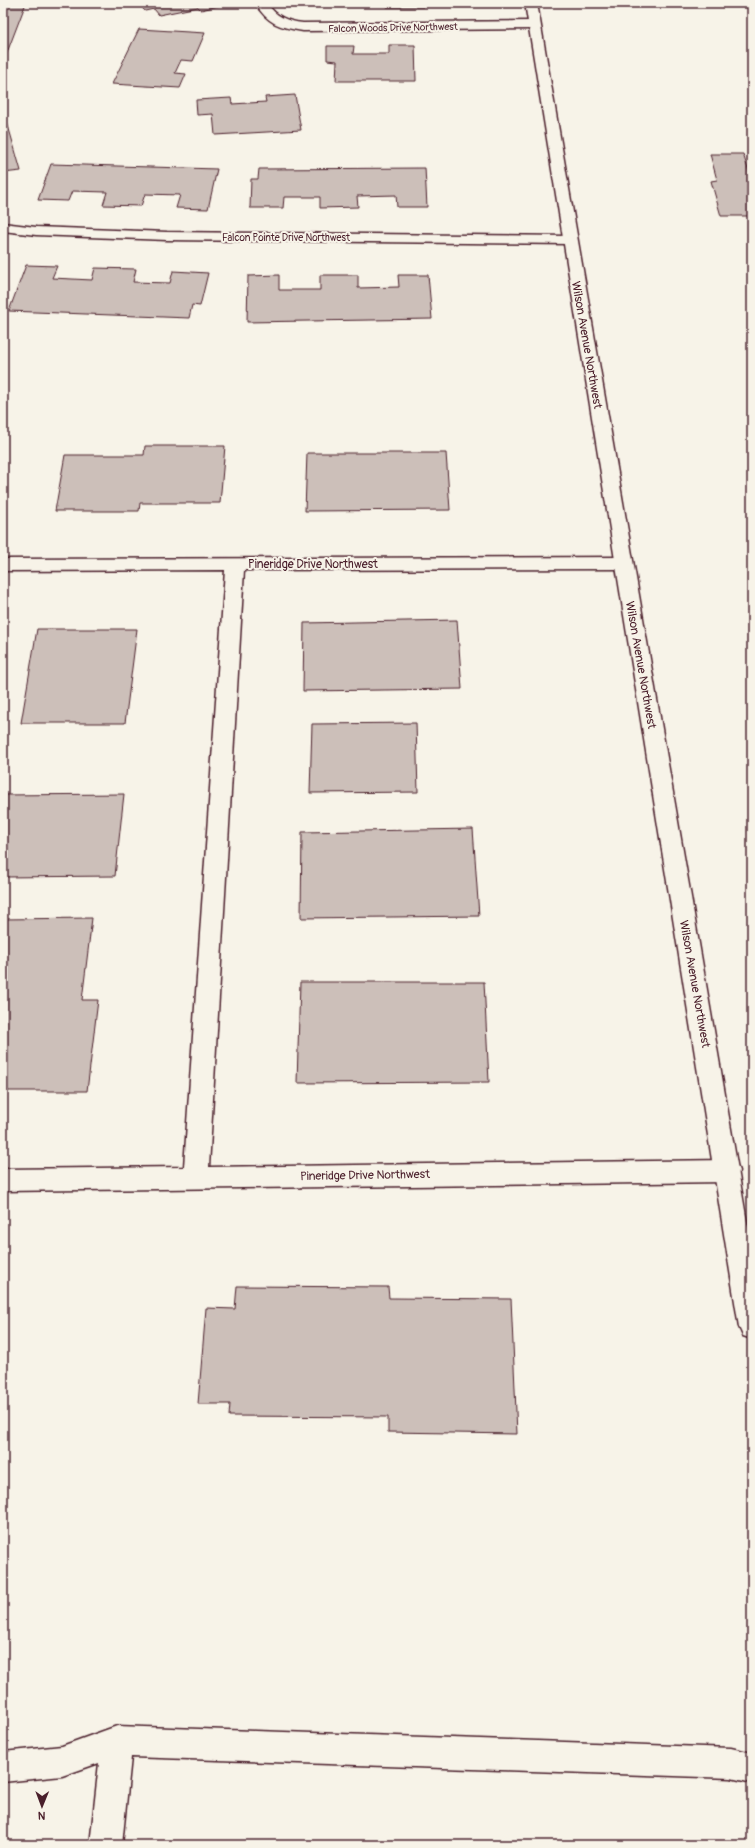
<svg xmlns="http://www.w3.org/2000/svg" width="755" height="1848" viewBox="0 0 755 1848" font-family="Pangolin,sans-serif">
<rect width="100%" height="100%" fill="#f7f3e8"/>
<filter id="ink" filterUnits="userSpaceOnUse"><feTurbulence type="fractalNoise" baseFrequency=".025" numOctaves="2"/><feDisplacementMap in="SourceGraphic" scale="8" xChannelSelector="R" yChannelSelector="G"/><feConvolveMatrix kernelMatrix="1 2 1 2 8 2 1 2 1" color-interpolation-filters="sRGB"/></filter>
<g filter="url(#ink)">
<path fill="#ccbfb9" stroke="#4a1f2b" d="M 3,3 L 26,3 L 3,63 Z
M 138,3 L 225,3 L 227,4 L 201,10 L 198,7 L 159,15 L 154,9 L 145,11 Z
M 331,3 L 359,3 L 358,6 L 331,6 Z
M 387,3 L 422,3 L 423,7 L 387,7 Z
M 139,29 L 205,33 L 193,61 L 181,60 L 175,73 L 186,74 L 180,88 L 112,84 Z
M 389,45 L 415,45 L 416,81 L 336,81 L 337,61 L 327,60 L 327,46 L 354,46 L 353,54 L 389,54 Z
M 295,95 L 301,130 L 215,135 L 213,114 L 197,115 L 196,100 L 231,98 L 232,104 L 266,102 L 265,97 Z
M 3,108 L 21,171 L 3,173 Z
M 710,154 L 743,154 L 752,181 L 752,216 L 721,216 L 711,181 L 717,180 Z
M 51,164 L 217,169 L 208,209 L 176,208 L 180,195 L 145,194 L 141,206 L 103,205 L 107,192 L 72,191 L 68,201 L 38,200 Z
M 425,168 L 427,207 L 397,207 L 396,195 L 357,196 L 358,207 L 320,208 L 320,197 L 284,197 L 283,208 L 250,208 L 251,179 L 258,179 L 259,169 Z
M 26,265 L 57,266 L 52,278 L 92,280 L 95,268 L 136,269 L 133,282 L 170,283 L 173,271 L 208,273 L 200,306 L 192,305 L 189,318 L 9,311 Z
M 279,275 L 279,290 L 320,290 L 320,275 L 358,275 L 358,288 L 399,287 L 398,275 L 428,275 L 432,319 L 247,322 L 248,276 Z
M 145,446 L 225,446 L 220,503 L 140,503 L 139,511 L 55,511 L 65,455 L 144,455 Z
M 307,453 L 446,453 L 450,510 L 305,511 Z
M 457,620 L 462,689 L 303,691 L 304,623 Z
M 37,629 L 137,629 L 125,723 L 21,723 Z
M 416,723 L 418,792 L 310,793 L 312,724 Z
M 124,794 L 115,876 L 3,877 L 3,795 Z
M 473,829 L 479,916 L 301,918 L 302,832 Z
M 92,918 L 82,1000 L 98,1000 L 87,1091 L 3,1091 L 3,919 Z
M 300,982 L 484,982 L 489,1082 L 297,1083 Z
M 237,1286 L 388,1287 L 389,1298 L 511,1299 L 517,1434 L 388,1432 L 388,1417 L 229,1416 L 230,1404 L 198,1404 L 206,1308 L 235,1309 Z"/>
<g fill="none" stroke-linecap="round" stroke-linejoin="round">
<defs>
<path id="lane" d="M 117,1726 L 731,1748 L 752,1753 L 752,1783 L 731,1778 L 131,1757 L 122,1845 L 90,1845 L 99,1763 L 62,1776 L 3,1782 L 3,1752 L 62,1746 Z"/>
<path id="street" d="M 255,3 L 267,3 C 276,17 287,21 303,23 L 534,21 L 538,22 L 540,25 L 538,28 L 534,29 L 303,31 C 279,27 268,24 255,3 Z
M 3,223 L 36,227 L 167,232 L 569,236 L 574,237 L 576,240 L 574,243 L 569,244 L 167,240 L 36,235 L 3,231 Z
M 624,557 L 630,559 L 633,563 L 630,567 L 624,569 L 244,570 L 209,1167 L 727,1160 L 736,1163 L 739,1171 L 736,1179 L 727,1182 L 3,1191 L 3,1169 L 184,1167 L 225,570 L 3,571 L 3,559 Z"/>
<path id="secondary" d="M 525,3 L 537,3 L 752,1251 L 752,1339 L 743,1336 L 739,1327 Z"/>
</defs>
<use href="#lane" stroke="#4a1f2b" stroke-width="3"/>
<use href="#street" stroke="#4a1f2b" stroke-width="3"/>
<use href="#secondary" stroke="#4a1f2b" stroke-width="3"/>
<use href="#lane" fill="#f7f3e8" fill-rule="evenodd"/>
<use href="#street" fill="#f7f3e8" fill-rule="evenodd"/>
<use href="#secondary" fill="#f7f3e8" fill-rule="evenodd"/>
</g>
</g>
<g text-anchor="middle" stroke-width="4" stroke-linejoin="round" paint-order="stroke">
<g font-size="10" fill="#4a1f2b" stroke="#f7f3e8">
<text transform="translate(393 27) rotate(-1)" y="4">Falcon Woods Drive Northwest</text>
<text x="286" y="241">Falcon Pointe Drive Northwest</text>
</g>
<g font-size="12" fill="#4a1f2b" stroke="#f7f3e8">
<text transform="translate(587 345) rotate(80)" y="4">Wilson Avenue Northwest</text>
<text x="313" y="568">Pineridge Drive Northwest</text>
<text transform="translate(641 665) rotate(80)" y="4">Wilson Avenue Northwest</text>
<text transform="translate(695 984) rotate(80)" y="4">Wilson Avenue Northwest</text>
<text transform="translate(365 1175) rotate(-1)" y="4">Pineridge Drive Northwest</text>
</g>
</g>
<rect width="755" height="1848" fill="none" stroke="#f7f3e8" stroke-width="16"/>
<rect x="8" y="8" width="739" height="1832" fill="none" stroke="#4a1f2b" stroke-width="1.5" filter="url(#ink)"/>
<g transform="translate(42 1806) rotate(181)" stroke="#f7f3e8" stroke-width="3" paint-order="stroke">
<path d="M0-3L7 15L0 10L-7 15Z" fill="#4a1f2b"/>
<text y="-6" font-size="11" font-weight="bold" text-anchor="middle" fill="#4a1f2b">N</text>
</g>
</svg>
